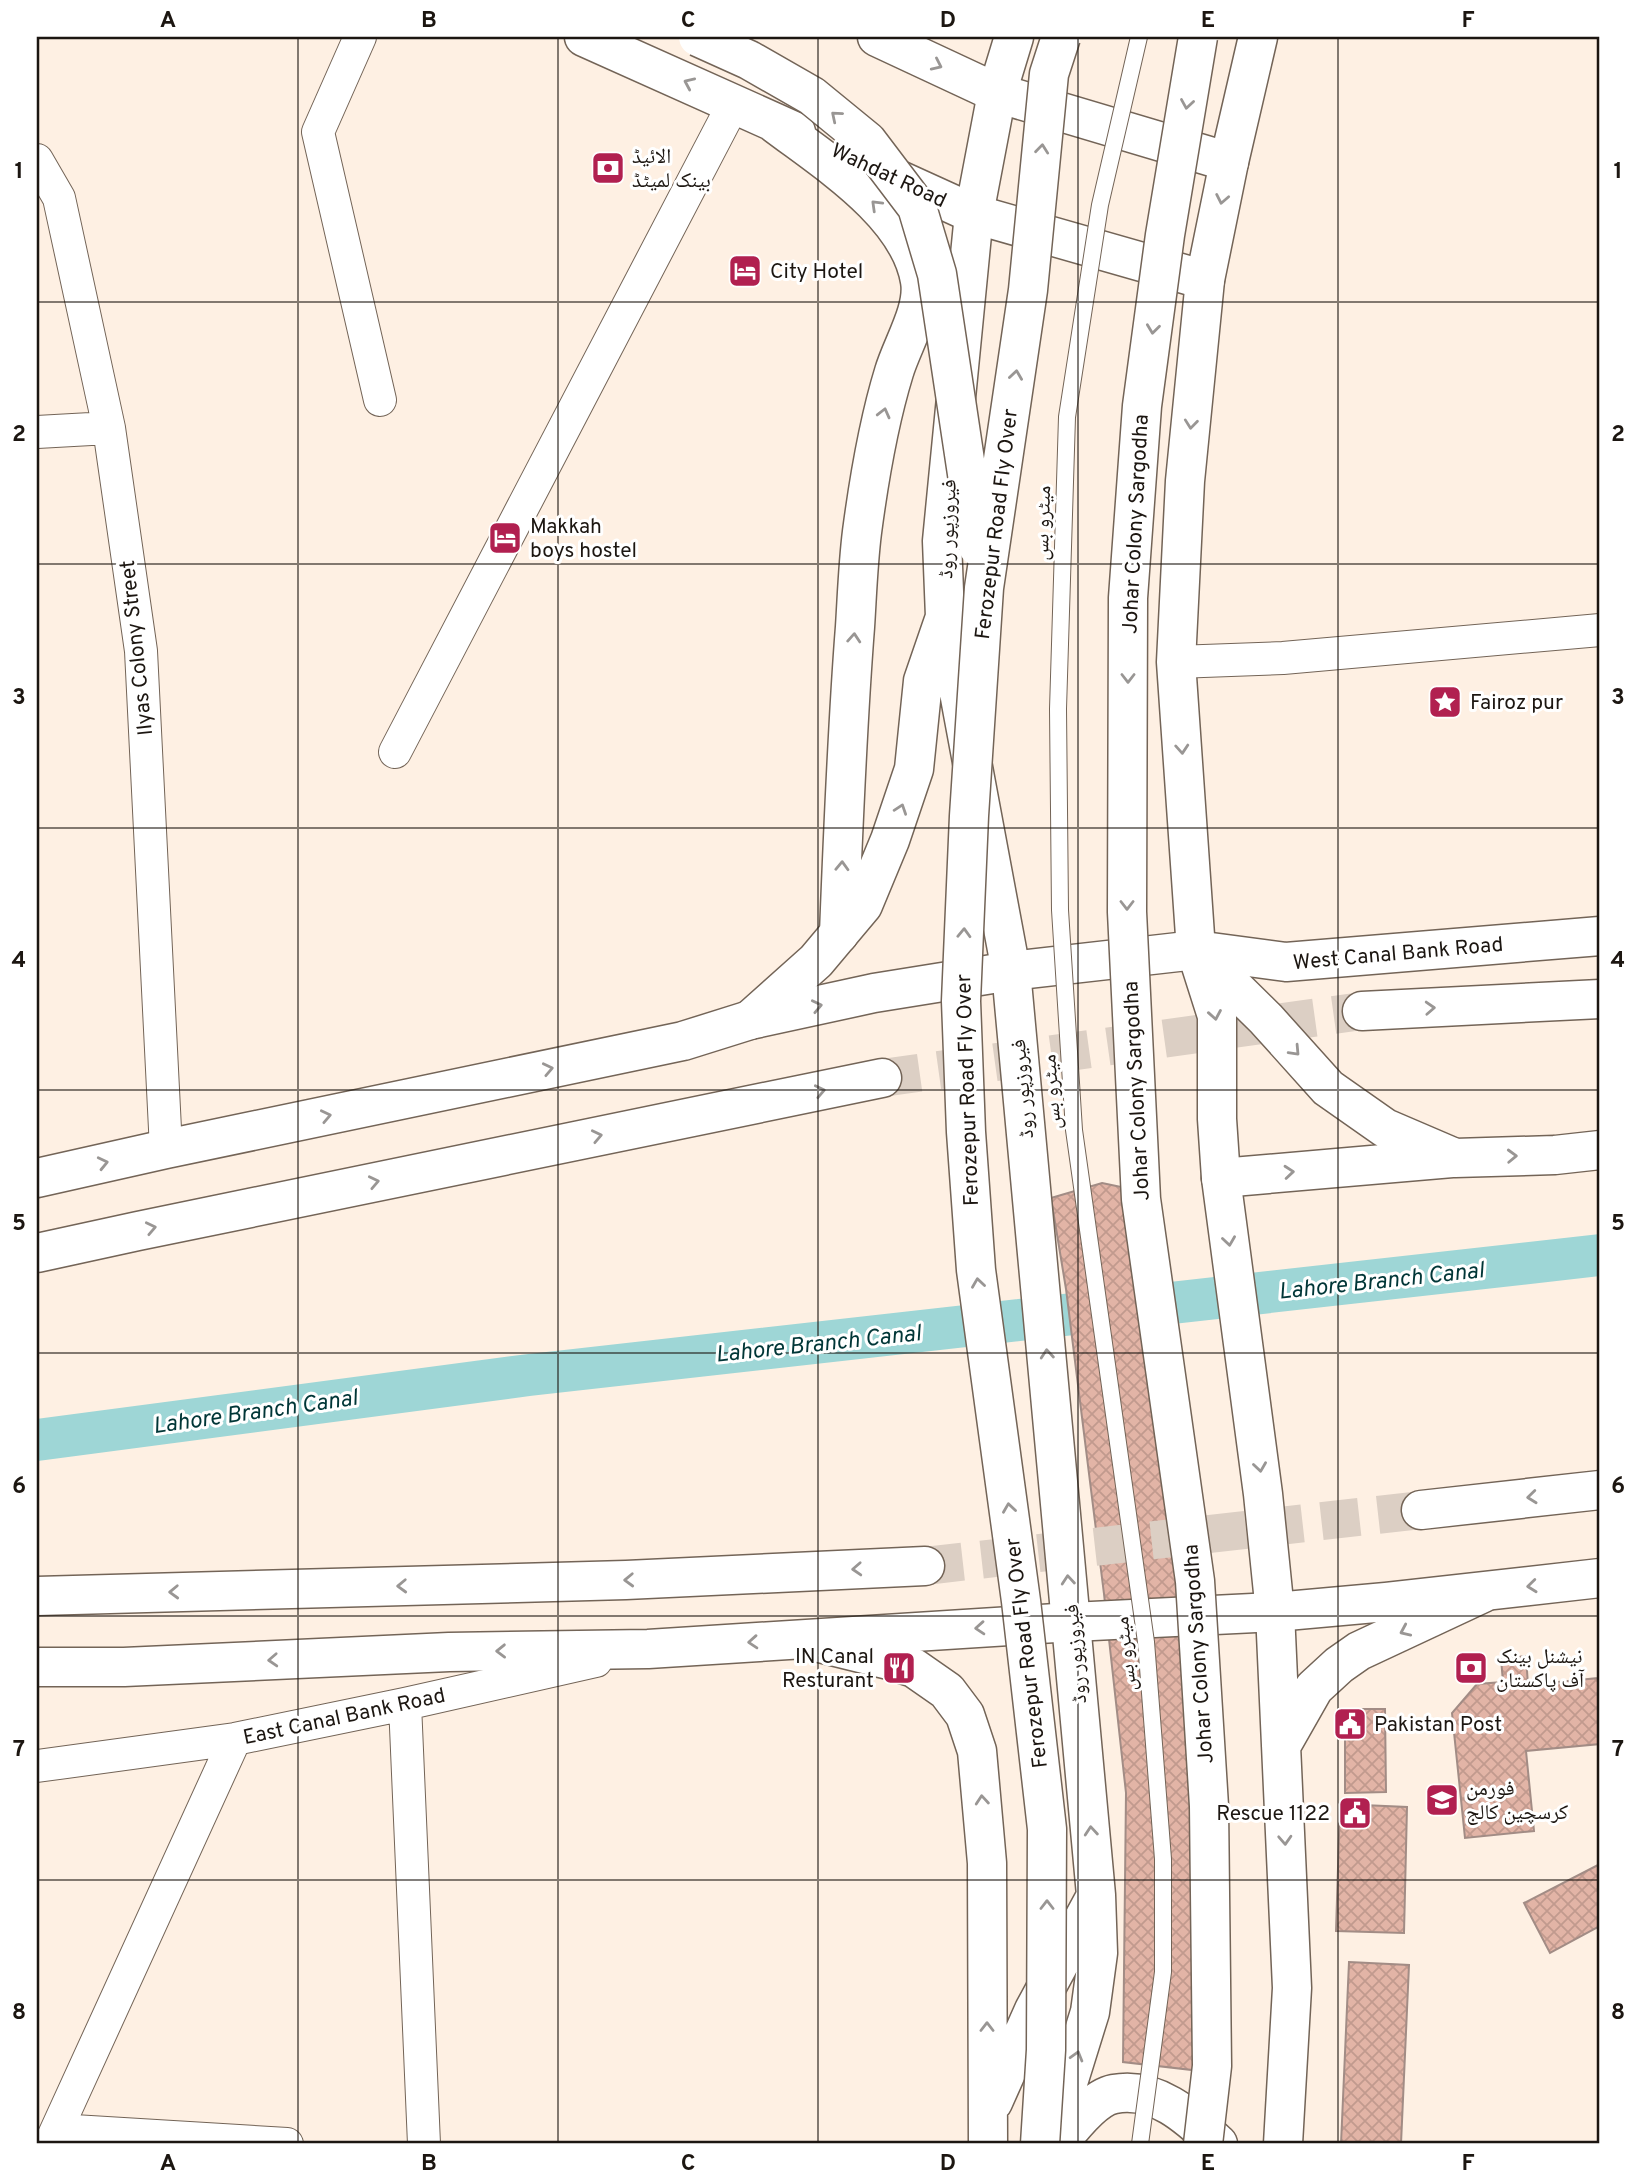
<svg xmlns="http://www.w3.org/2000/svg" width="1637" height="2181" viewBox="0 0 1637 2181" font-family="Overpass,'Noto Naskh Arabic',sans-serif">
<defs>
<pattern id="building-cross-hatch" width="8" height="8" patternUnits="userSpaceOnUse" patternTransform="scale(1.75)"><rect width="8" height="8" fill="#e2b4a6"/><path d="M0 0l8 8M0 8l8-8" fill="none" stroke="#c19a8e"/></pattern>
</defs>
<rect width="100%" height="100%" fill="#fef0e3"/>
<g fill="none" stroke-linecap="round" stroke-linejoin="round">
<path stroke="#9ed6d6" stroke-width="42" d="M 37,1440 L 529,1375 L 1600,1255"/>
</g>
<path fill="url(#building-cross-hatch)" stroke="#a28c85" stroke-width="2" d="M 1102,1183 L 1131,1189 L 1175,1530 L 1193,1836 L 1201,2071 L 1123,2062 L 1126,1793 L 1104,1594 L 1066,1289 L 1051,1198 Z
M 1526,1656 L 1528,1685 L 1598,1678 L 1600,1667 L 1600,1744 L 1526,1751 L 1534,1831 L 1465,1838 L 1452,1713 L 1477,1684 L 1503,1682 L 1501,1659 Z
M 1345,1709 L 1385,1709 L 1386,1792 L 1345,1793 Z
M 1340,1804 L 1407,1807 L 1404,1933 L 1336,1931 Z
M 1600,1864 L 1600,1926 L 1550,1953 L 1524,1903 Z
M 1349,1962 L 1409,1965 L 1401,2144 L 1341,2144 Z"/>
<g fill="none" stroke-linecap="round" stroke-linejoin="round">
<path stroke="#dccfc4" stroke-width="38" stroke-dasharray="38 19" stroke-linecap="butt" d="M 882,1078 L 1362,1011
M 925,1566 L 1421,1510"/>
<defs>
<path id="minor" d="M 360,37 L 318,132 L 380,400
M 37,160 L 59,198 L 109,428 L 141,651 L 166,1149
M 37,432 L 109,428
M 1176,662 L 1283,658 L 1600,630
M 395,752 L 734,103
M 405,1704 L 424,2144
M 37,1766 L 235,1739 L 405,1704 L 596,1661
M 57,2130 L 287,2144
M 50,2144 L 235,1739"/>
<path id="tertiary" d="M 1196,950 L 1286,962 L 1600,936"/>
<path id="secondary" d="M 584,37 L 796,132
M 877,37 L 997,93 L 1229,162
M 773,122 C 824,161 909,213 920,281 C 925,309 902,345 894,372 C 878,424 869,479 862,532 C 858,564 857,596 855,627 C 847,729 843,832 839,934
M 886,174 L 974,214 L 1205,280"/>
<path id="primary" d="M 1014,37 L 997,93 L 974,214 L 942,541 L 945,617 L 1011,971 L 1096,1895 L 1098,1953 L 1090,2012 L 1049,2144
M 1258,37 L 1229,162 L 1205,280 L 1185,481 L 1176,662 L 1196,950 L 1217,1016 L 1217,1119 L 1221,1178 L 1263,1494 L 1275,1612 L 1292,1988 L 1283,2144
M 750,1020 L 816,961 L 863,905 L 890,840 L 914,769 L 923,681 L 944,620
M 816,1642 L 889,1660 L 914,1668 L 947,1691 L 965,1715 L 977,1751 L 987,1863 L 988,2144
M 1281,1746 L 1314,1688 L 1339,1665 L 1359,1651 L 1483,1593
M 993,2102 L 1034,2010 L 1096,1896
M 1058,2144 C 1071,2128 1093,2098 1114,2094 C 1157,2086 1190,2118 1218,2144"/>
<path id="trunk" d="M 1362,1011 L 1600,999
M 37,1178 L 166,1149 L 683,1041 L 750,1020 L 874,993 L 1011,971 L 1196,950 L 1266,1019 L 1328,1088 L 1385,1128 L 1455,1158 L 1555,1155 L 1600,1150
M 1221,1178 L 1452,1158
M 37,1253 L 138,1231 L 882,1078
M 1421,1510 L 1600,1490
M 37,1596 L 626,1580 L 925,1566
M 37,1667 L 124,1667 L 449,1652 L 648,1649 L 1072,1622 L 1275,1612 L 1386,1602 L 1600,1578"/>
</defs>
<use href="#minor" stroke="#736457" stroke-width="34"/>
<use href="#tertiary" stroke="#736457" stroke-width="41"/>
<use href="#secondary" stroke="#736457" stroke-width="41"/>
<use href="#primary" stroke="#736457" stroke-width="41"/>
<use href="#trunk" stroke="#736457" stroke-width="41"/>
<use href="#minor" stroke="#fff" stroke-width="32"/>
<use href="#tertiary" stroke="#fff" stroke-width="38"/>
<use href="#secondary" stroke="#fff" stroke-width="38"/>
<use href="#primary" stroke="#fff" stroke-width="38"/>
<use href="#trunk" stroke="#fff" stroke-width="38"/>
<defs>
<path id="service-bridge" d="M 1139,37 L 1100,205 L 1067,417 L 1058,709 L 1060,910 L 1074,1130 L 1146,1642 L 1163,1859 L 1163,1972 L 1140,2144"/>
<path id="primary-bridge" d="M 698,37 L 749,60 L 812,96 L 867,141 L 917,207 L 937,274 L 978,547
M 1198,37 L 1165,235 L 1142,406 L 1128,598 L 1127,912 L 1141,1199 L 1195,1581 L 1209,1806 L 1212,2066 L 1203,2144
M 1040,2144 L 1046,2050 L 1047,1829 L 1021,1601 L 976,1270 L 966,1132 L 961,1001 L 969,816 L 984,588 L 1028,290 L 1049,74 L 1061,37"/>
</defs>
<use href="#service-bridge" stroke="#736457" stroke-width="18" stroke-linecap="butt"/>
<use href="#primary-bridge" stroke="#736457" stroke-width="41" stroke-linecap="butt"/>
<use href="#service-bridge" stroke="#fff" stroke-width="16"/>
<use href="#primary-bridge" stroke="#fff" stroke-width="38"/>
</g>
<defs><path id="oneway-chevron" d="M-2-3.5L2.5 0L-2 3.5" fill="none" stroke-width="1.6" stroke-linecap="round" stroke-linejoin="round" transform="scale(1.75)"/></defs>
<g stroke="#999694">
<use href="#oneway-chevron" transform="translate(937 65) rotate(25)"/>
<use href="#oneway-chevron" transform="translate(689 83) rotate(-156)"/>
<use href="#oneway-chevron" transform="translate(1187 104) rotate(99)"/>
<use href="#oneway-chevron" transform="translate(836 116) rotate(-140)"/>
<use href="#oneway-chevron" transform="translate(1042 149) rotate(-84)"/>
<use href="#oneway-chevron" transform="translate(1222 199) rotate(101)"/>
<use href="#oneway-chevron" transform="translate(876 205) rotate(-136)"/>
<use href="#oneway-chevron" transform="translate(1153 329) rotate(97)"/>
<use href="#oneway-chevron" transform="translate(1016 375) rotate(-82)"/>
<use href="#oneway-chevron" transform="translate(884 413) rotate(-76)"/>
<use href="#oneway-chevron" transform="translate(1191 424) rotate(96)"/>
<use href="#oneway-chevron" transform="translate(854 638) rotate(-86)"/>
<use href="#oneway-chevron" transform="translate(1128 678) rotate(90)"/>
<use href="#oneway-chevron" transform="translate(1182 749) rotate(86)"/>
<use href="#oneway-chevron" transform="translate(901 809) rotate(-71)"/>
<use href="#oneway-chevron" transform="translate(842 866) rotate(-88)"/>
<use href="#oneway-chevron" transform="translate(1127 905) rotate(90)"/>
<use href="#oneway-chevron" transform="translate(964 933) rotate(-88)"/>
<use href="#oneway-chevron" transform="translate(817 1006) rotate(-12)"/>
<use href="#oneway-chevron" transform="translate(1430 1008) rotate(-3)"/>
<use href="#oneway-chevron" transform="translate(1215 1015) rotate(80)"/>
<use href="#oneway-chevron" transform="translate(1295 1051) rotate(47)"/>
<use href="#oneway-chevron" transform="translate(548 1069) rotate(-12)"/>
<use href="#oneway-chevron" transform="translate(820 1091) rotate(-12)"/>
<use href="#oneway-chevron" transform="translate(326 1116) rotate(-12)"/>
<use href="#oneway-chevron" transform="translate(597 1136) rotate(-12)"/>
<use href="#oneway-chevron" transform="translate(1512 1156) rotate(-2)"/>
<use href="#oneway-chevron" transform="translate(103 1163) rotate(-13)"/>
<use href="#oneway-chevron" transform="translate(1289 1172) rotate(-5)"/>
<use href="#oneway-chevron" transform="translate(374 1182) rotate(-12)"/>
<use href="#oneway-chevron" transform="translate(151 1228) rotate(-12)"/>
<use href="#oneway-chevron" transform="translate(1229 1241) rotate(82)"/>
<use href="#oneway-chevron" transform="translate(978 1283) rotate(-98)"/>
<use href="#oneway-chevron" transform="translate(1047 1354) rotate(-95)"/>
<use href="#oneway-chevron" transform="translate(1260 1467) rotate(82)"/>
<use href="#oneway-chevron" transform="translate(1532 1497) rotate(174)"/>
<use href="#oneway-chevron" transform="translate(1009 1508) rotate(-98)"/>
<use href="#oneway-chevron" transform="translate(857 1569) rotate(177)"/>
<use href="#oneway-chevron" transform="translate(629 1580) rotate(178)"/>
<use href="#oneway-chevron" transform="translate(1068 1580) rotate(-95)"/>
<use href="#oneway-chevron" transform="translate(402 1586) rotate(178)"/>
<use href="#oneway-chevron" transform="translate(1532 1586) rotate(174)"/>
<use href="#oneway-chevron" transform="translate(174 1592) rotate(178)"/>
<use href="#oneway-chevron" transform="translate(980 1628) rotate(176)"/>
<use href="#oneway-chevron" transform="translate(1405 1631) rotate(156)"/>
<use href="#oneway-chevron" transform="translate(753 1642) rotate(176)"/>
<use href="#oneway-chevron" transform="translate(501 1651) rotate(179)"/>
<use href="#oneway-chevron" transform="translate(273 1660) rotate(177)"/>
<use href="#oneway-chevron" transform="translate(982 1800) rotate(-95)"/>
<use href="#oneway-chevron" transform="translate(1091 1831) rotate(-95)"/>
<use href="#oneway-chevron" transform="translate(1285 1840) rotate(87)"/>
<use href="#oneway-chevron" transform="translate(1047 1905) rotate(-90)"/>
<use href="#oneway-chevron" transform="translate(987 2027) rotate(-90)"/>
<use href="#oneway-chevron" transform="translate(1077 2056) rotate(-74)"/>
</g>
<path fill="none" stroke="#1c1611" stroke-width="2" stroke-opacity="0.55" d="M 298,37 L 298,2144M 558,37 L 558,2144M 818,37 L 818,2144M 1078,37 L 1078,2144M 1338,37 L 1338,2144M 37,302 L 1600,302M 37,564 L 1600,564M 37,828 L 1600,828M 37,1090 L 1600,1090M 37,1353 L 1600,1353M 37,1616 L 1600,1616M 37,1880 L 1600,1880"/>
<defs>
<symbol id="bank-square" viewBox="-11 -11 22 22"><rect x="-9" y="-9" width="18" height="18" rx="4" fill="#b12050" stroke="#fff"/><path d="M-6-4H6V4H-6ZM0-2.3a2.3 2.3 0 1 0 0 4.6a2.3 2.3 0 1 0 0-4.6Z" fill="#fff"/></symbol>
<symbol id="hotel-square" viewBox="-11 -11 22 22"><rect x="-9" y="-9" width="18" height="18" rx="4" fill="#b12050" stroke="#fff"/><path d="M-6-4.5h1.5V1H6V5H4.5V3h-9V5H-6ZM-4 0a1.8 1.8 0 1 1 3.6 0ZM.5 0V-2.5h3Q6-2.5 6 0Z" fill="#fff"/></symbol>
<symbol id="sight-square" viewBox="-11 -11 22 22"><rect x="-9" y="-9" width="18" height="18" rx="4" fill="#b12050" stroke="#fff"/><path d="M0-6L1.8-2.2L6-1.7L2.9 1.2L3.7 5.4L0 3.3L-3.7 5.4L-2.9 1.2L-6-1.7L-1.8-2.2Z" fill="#fff"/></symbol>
<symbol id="restaurant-square" viewBox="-11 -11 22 22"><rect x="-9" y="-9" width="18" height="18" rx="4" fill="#b12050" stroke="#fff"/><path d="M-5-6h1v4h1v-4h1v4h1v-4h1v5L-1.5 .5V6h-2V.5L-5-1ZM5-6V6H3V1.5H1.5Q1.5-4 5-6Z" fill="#fff"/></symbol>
<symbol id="civic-square" viewBox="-11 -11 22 22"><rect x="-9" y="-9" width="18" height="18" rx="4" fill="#b12050" stroke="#fff"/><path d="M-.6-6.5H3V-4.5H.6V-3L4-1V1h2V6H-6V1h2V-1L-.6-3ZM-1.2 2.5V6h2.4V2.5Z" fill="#fff"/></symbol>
<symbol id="university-square" viewBox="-11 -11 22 22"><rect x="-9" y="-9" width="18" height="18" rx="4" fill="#b12050" stroke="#fff"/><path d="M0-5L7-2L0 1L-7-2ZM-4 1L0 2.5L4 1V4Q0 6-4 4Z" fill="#fff"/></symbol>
</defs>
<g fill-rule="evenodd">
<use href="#bank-square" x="589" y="149" width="38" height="38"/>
<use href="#hotel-square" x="726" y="252" width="38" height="38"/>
<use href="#hotel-square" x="486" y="519" width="38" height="38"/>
<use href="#sight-square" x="1426" y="683" width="38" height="38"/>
<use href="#restaurant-square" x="880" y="1649" width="38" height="38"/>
<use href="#bank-square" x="1452" y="1649" width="38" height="38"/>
<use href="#civic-square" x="1331" y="1705" width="38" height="38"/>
<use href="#university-square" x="1423" y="1781" width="38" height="38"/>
<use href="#civic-square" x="1336" y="1794" width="38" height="38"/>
</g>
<g text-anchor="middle" stroke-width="6" stroke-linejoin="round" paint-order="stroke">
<g font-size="21" fill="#1c1611" stroke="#fff" text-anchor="start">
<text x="632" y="163">الائیڈ<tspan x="632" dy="24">بینک لمیٹڈ</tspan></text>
<text x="770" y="278">City Hotel</text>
<text x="530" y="533">Makkah<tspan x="530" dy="24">boys hostel</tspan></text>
<text x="1470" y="709">Fairoz pur</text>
<text x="874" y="1663" text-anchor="end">IN Canal<tspan x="874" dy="24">Resturant</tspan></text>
<text x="1496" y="1663">نیشنل بینک<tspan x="1496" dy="24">آف پاکستان</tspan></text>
<text x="1374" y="1731">Pakistan Post</text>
<text x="1466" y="1795">فورمن<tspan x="1466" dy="24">کرسچین کالج</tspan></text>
<text x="1330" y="1820" text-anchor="end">Rescue 1122</text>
</g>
<g font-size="21" fill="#1c1611" stroke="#fff">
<text transform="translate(889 175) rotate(25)" y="7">Wahdat Road</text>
<text transform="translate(1042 523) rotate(-88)" y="7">میٹرو بس</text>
<text transform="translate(996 524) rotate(-83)" y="7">Ferozepur Road Fly Over</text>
<text transform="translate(1135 524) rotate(-87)" y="7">Johar Colony Sargodha</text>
<text transform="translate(947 529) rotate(-88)" y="7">فیروزپور روڈ</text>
<text transform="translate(136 648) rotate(-96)" y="7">Ilyas Colony Street</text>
<text transform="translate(1398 953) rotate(-5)" y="7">West Canal Bank Road</text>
<text transform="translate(1022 1089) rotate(-95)" y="7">فیروزپور روڈ</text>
<text transform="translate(967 1090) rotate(-92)" y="7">Ferozepur Road Fly Over</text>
<text transform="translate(1136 1091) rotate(-93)" y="7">Johar Colony Sargodha</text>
<text transform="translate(1051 1092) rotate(-94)" y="7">میٹرو بس</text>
<text transform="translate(1026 1653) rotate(-97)" y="7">Ferozepur Road Fly Over</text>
<text transform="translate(1075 1654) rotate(-95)" y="7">فیروزپور روڈ</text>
<text transform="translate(1125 1654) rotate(-96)" y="7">میٹرو بس</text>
<text transform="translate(1198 1654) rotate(-94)" y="7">Johar Colony Sargodha</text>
<text transform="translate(344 1716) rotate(-12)" y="7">East Canal Bank Road</text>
</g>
<g font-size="23" font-style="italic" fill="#003637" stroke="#fff">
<text transform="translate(1381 1280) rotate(-6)" y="8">Lahore Branch Canal</text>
<text transform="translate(818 1343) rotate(-6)" y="8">Lahore Branch Canal</text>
<text transform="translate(255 1411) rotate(-8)" y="8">Lahore Branch Canal</text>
</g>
</g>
<rect width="1637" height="2181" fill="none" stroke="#ffffff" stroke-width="77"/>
<rect x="38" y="38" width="1560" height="2104" fill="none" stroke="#1c1611" stroke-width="2.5"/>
<g font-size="23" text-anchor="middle" font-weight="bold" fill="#1c1611">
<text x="168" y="27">A</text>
<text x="429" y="27">B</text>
<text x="688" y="27">C</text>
<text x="948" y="27">D</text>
<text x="1208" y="27">E</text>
<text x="1468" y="27">F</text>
<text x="19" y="178">1</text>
<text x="1618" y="178">1</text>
<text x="19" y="441">2</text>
<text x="1618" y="441">2</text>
<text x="19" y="704">3</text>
<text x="1618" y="704">3</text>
<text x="19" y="967">4</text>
<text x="1618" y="967">4</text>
<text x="19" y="1230">5</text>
<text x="1618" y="1230">5</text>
<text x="19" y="1493">6</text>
<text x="1618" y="1493">6</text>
<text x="19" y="1756">7</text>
<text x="1618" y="1756">7</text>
<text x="19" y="2019">8</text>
<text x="1618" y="2019">8</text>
<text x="168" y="2170">A</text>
<text x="429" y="2170">B</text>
<text x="688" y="2170">C</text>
<text x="948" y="2170">D</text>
<text x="1208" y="2170">E</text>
<text x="1468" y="2170">F</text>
</g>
</svg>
